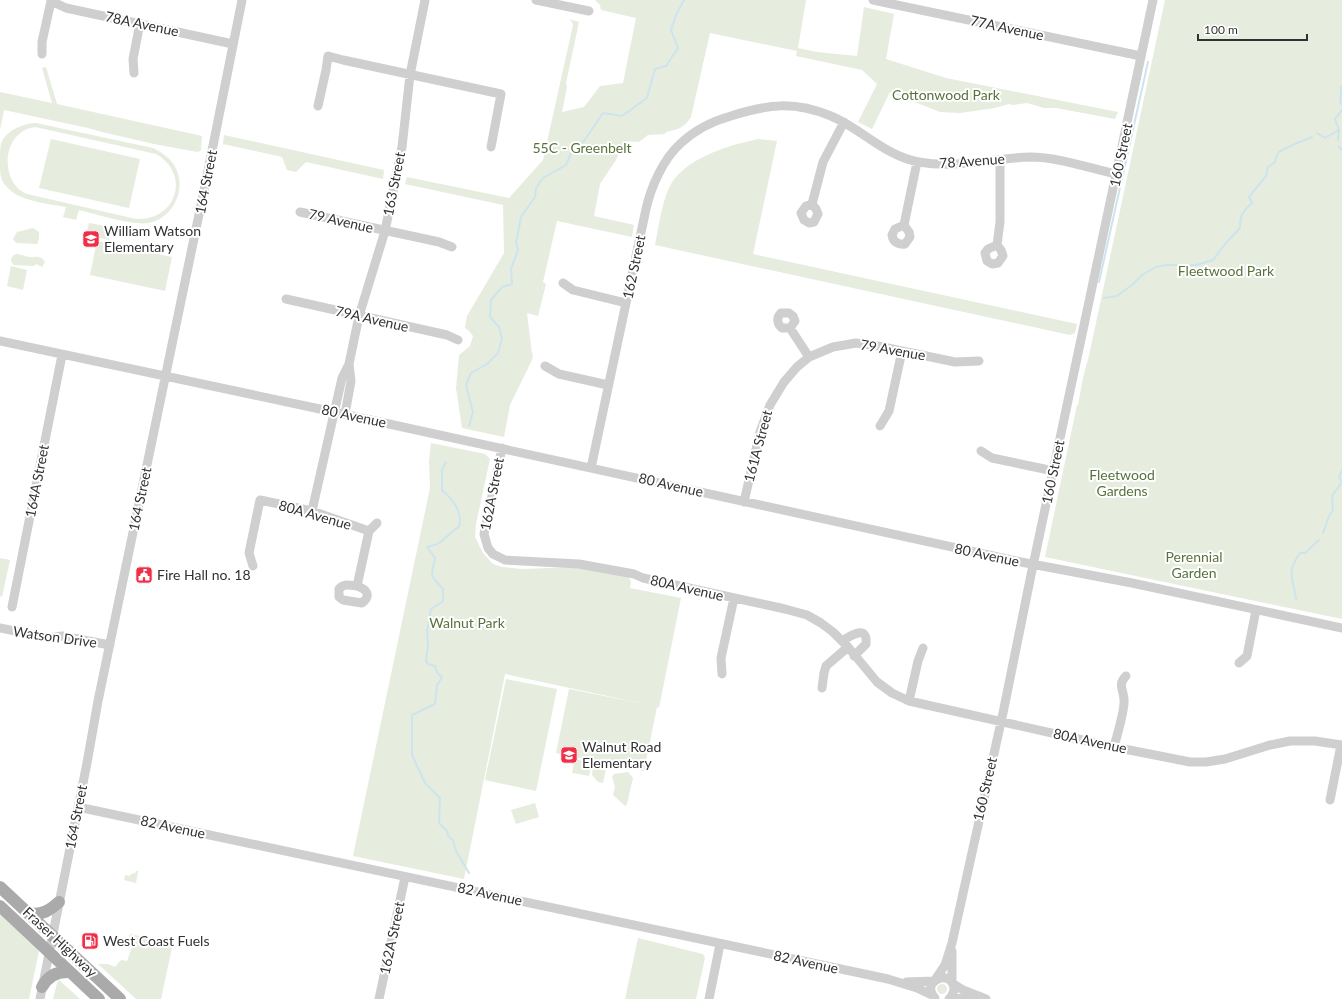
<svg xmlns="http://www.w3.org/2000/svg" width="1342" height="999" viewBox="0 0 1342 999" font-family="Lato,sans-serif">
<rect width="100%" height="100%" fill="#fff"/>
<path fill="#e6ecde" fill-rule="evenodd" d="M 595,0 L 806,0 L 798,48 L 817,52 L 857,56 L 864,7 L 894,14 L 886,59 L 946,78 L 1118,112 L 1115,119 L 1056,108 L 1044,108 L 1027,103 L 1013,105 L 1009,104 L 995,108 L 960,113 L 940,112 L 890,92 L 872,129 L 858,122 L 877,84 L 862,70 L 796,56 L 797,51 L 710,33 L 691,117 C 684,128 679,129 666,132 L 665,134 L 648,135 L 639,142 L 624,141 L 616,160 L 600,184 L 594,216 L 634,225 L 632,237 L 557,221 L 543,282 L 546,284 L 538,316 L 527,313 L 532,354 L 533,355 L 532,360 L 510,405 L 504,437 L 462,428 L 456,388 L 459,355 L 470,346 L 473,336 L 469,331 L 465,328 L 467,316 L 504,253 L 503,205 L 405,184 L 407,177 L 509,198 L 543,160 L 573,25 L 572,22 L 569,19 L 579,22 L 566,83 L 567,87 L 562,112 L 584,107 L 600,86 L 623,83 L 636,18 L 601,10 L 600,5 Z
M 1165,0 L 1342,0 L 1342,619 L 1045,557 L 1077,405 L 1078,405 C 1081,390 1083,374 1088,360 Z
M 46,67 L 57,104 L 202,136 L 201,150 L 198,152 L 192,151 L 154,144 L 102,132 L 88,128 L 4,110 L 0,130 L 0,92 L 52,103 L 42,68 Z
M 36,123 L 153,148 C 161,152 169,157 174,165 C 188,187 174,218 149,223 C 134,226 95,214 79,210 L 76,220 L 63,217 L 66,207 C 49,204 22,201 10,190 C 0,181 0,175 0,163 C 0,157 0,149 1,144 C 6,130 22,124 36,123 ZM 35,127 L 156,154 C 191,174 177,221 136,219 L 27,194 C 0,184 0,132 35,127 Z
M 224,135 L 384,170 L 383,179 L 306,162 L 296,172 L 287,170 L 282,157 L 223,144 Z
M 51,139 L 140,159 L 129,208 L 39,188 Z
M 758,139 L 777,141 L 753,254 L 1077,324 L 1075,333 L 1070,335 L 655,245 C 659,226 661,206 669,188 C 682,159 729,145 758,139 Z
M 89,223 L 111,227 L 109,240 L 86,235 Z
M 33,228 L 39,232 L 39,238 L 37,244 L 16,243 L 13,239 L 17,232 Z
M 97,241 L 172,257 L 165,291 L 90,275 Z
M 16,254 C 21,254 26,257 30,257 C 36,257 41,255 45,262 L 42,267 L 36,264 L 34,266 L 14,265 C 9,261 11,256 16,254 Z
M 11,266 L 27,270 L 23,290 L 7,286 Z
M 431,443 L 485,454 L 490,459 L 476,524 L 475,537 L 483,553 L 493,564 L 502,567 L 522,569 L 577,567 L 628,577 L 631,581 L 630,588 L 681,598 L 659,708 L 657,707 L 644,771 L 556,753 L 569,689 L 654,706 L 505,674 L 464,879 L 353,856 L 430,488 L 429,461 Z
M 0,558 L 10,560 L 2,597 L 0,596 Z
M 506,679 L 557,689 L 536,791 L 485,780 Z
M 575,759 L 592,763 L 589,776 L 572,773 Z
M 593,767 L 606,769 L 603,783 L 598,782 L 592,775 Z
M 628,772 L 633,778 L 627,804 L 625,806 L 613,795 L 615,787 L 612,777 L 614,774 Z
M 535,803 L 539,817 L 516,824 L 511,810 Z
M 136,871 L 138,871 L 136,883 L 124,880 L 125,875 L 130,876 L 131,874 L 135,873 Z
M 0,914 L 39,951 L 29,999 L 0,999 Z
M 130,934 L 173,943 L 161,999 L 136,999 L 98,964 L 108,964 L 115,967 L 121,960 L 127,961 C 130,955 130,949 134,944 L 129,937 Z
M 638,938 L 703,954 L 705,958 L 696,999 L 625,999 Z
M 59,980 L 80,999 L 53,999 L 57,983 Z
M937 989a5 5 0 1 1 10 0a5 5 0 1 1-10 0Z"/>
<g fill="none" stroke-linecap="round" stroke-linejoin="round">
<path stroke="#cde4ef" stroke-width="2" d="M 1342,86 L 1341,87 L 1341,96 L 1340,102 L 1342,104
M 1317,133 L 1325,138 L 1339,130
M 1338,140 L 1339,130 L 1335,119 L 1342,110
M 1339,147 L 1342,150
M 1099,282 L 1148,62
M 1104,298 L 1117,296 L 1132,285 L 1142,275 L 1156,267 L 1167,265 L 1196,265 L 1213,260 L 1225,244 L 1240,228 C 1240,215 1242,212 1252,203 L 1249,197 L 1266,176 L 1268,167 L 1275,162 C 1276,159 1276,156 1278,153 C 1280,150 1307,139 1312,137
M 469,426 L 473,412 L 466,385 L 471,373 L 487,364 L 498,353 L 502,339 L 499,327 L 490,317 L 491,300 L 502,287 L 512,284 L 511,269 L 518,250 L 516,243 L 521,217 L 535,197 L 536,188 L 543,178 L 566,165 L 572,151 L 584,141 L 603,113 L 622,116 L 647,98 L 655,69 L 666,66 L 678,48 L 671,30 L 676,15 L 684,0
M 446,462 L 442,470 L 442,490 C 444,493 447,494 449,497 C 457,505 462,516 459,527 C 451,531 447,538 439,543 C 436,545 431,546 427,547 L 435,558 C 431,579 429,573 443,589 L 443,600 L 442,602 L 431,609 L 427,631 L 428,646 L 426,661 L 428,664 L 435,666 L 437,672 L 442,678 L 437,685 L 435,704 L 412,715 L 412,755 L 425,783 L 440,798 L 439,823 L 447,831 L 448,836 L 453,840 L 456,851 L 469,873
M 1323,533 L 1329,516 L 1333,510 L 1332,496 L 1342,482 L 1339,477 L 1342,470
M 1296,599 C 1293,577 1286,573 1300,553 L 1305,553 L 1319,540"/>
<path stroke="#cfcfcf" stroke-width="9" d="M 536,0 L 589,11
M 873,0 L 1141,56
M 42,54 L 42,42 L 51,1 L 66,8 L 233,44
M 134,73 L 133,59 L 140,23
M 318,106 L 326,70 L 328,56 L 343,60 L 501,94 L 491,147
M 812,204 L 823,162 L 844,122
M 812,204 L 816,209 L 818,214 L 814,222 L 809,223 L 804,220 L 801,213 L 806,206 Z
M 300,212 L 439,242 L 452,247
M 904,225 L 909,232 L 910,237 L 905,244 C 898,245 893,242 892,235 L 895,229 L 904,225 L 917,162
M 997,245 L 988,249 L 985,253 L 987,261 L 992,264 L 998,263 L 1003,256 L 1001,250 L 997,245 L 1000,222 L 1000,160
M 563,283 L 573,290 L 626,303
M 286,299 L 447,335 L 458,340
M 790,328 L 782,328 C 777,324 776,318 781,313 L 789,313 L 793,316 L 795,321 L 790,328 L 809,357
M 0,341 L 334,412 L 1021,562 L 1132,583 L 1342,628
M 545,366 L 559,374 L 608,385
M 345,414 L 351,381 L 349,364
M 880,426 L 889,411 L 902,351
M 502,448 L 484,534 L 488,548 L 493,554 L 505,560 L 579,564 L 634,574 L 643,578 L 785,609 L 807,615 L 821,623 L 833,632 L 848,647 L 877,682 L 892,693 L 909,701 L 1114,747 L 1190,762 L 1206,762 L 1225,759 L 1270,745 L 1290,741 L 1315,741 L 1342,745
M 981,451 L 992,458 L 1054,471
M 591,468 L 646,209 C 651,187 663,159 681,143 C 695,130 713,121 731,116 C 768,104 794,101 831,116 C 862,129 885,156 919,162 C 956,169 993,158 1030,157 C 1058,157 1089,168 1116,174
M 744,502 L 760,432 L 770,405 L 784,382 L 797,367 L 809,357 L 833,347 L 856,343 L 878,346 L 955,362 L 979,361
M 312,511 L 342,378 L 349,364 L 359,316 L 385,231 L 402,147 L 410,75 L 425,0
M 253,566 L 249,553 L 260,500 L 312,511 L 369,531
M 357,586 C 366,589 372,595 362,603 L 343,600 L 339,597 L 339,589 C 344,583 350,585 357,586 L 369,531 L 377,523
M 12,607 L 62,355
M 0,628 L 49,638 L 62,636 L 110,645
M 842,641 C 850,636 868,624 866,644 L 854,656
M 1239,663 L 1247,656 L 1256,610
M 722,674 L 721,658 L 734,598
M 822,688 L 824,673 L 826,666 L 848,647
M 909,701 L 918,661 L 923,648
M 1114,747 C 1117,735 1125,710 1124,700 C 1124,690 1117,685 1126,676
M 1330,800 L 1341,745
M 78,807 L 888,979 L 917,988 L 932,995
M 952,951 L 952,982
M 935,980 L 945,965 L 952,943 L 1003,713 L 1031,575 L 1153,0
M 906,982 L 935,981
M 952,983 L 963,990 L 986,999
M 935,998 C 919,981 952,968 954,988 C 954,993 952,996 949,999
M 950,998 L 969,999
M 40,999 L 87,763 L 98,701 L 208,171 L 242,0
M 379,999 L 405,877
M 709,999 L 720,944"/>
<path stroke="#aaa" stroke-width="12" d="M 0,887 L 120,999
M 0,906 L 99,999
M 28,913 C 42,916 50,910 59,902
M 42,987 C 48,976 57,971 70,972"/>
</g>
<defs>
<symbol id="school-square" viewBox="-11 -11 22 22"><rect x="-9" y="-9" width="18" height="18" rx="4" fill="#ef2f47" stroke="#fff"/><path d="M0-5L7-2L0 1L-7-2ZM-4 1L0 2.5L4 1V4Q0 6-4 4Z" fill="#fff"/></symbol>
<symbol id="civic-square" viewBox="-11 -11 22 22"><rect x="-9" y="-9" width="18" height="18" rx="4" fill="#ef2f47" stroke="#fff"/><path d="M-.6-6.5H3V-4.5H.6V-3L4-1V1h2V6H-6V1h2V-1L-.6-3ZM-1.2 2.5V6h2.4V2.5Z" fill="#fff"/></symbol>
<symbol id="fuel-square" viewBox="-11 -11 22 22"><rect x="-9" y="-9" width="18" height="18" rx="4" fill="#ef2f47" stroke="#fff"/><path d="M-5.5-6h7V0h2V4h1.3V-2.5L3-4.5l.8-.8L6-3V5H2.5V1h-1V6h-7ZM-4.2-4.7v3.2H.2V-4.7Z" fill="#fff"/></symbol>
</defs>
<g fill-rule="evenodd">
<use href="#school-square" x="81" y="229" width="20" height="20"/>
<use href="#civic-square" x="134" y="565" width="20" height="20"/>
<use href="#school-square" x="559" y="745" width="20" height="20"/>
<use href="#fuel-square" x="80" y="931" width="20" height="20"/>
</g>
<g text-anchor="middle" stroke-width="4" stroke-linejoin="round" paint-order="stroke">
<g font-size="14" fill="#323232" stroke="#fff">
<text transform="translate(142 24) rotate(12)" y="5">78A Avenue</text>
<text transform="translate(1007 28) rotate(12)" y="5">77A Avenue</text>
<text transform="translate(1121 155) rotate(-78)" y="5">160 Street</text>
<text transform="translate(972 161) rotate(-4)" y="5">78 Avenue</text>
<text transform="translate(206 182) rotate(-79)" y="5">164 Street</text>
<text transform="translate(394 184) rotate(-79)" y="5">163 Street</text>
<text transform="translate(341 221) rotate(13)" y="5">79 Avenue</text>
<text transform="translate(634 267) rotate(-78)" y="5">162 Street</text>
<text transform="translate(372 319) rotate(13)" y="5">79A Avenue</text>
<text transform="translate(893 350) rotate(10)" y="5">79 Avenue</text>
<text transform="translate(354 416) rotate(12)" y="5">80 Avenue</text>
<text transform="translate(758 446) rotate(-75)" y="5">161A Street</text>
<text transform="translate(1053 472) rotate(-78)" y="5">160 Street</text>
<text transform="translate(37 481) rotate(-79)" y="5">164A Street</text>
<text transform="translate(671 485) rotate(13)" y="5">80 Avenue</text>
<text transform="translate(492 494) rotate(-79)" y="5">162A Street</text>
<text transform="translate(140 499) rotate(-78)" y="5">164 Street</text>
<text transform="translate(315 515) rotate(16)" y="5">80A Avenue</text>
<text transform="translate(987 555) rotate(12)" y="5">80 Avenue</text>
<text transform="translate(687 588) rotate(13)" y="5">80A Avenue</text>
<text transform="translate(55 637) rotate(8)" y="5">Watson Drive</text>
<text transform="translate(1090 741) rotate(12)" y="5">80A Avenue</text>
<text transform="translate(985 789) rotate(-77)" y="5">160 Street</text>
<text transform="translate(76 817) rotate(-79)" y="5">164 Street</text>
<text transform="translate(173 827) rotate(12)" y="5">82 Avenue</text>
<text transform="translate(490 894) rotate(12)" y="5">82 Avenue</text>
<text transform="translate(392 938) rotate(-78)" y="5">162A Street</text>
<text transform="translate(60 942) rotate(43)" y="5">Fraser Highway</text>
<text transform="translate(806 962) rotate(12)" y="5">82 Avenue</text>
</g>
<g font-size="14" fill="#58723c" stroke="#fff">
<text x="946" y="100">Cottonwood Park</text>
<text x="582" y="153">55C - Greenbelt</text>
<text x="1226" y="276">Fleetwood Park</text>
<text x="1122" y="480">Fleetwood<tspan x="1122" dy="16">Gardens</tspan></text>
<text x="1194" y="562">Perennial<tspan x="1194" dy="16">Garden</tspan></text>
<text x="467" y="628">Walnut Park</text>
</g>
<g font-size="14" fill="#323232" stroke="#fff" text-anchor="start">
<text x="104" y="236">William Watson<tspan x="104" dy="16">Elementary</tspan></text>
<text x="157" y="580">Fire Hall no. 18</text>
<text x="582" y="752">Walnut Road<tspan x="582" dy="16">Elementary</tspan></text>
<text x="103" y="946">West Coast Fuels</text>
</g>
</g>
<path d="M1198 34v6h109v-6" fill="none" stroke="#323232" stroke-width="2"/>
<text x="1204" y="34" font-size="12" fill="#323232" stroke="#ffffff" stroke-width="3" paint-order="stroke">100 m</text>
</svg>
